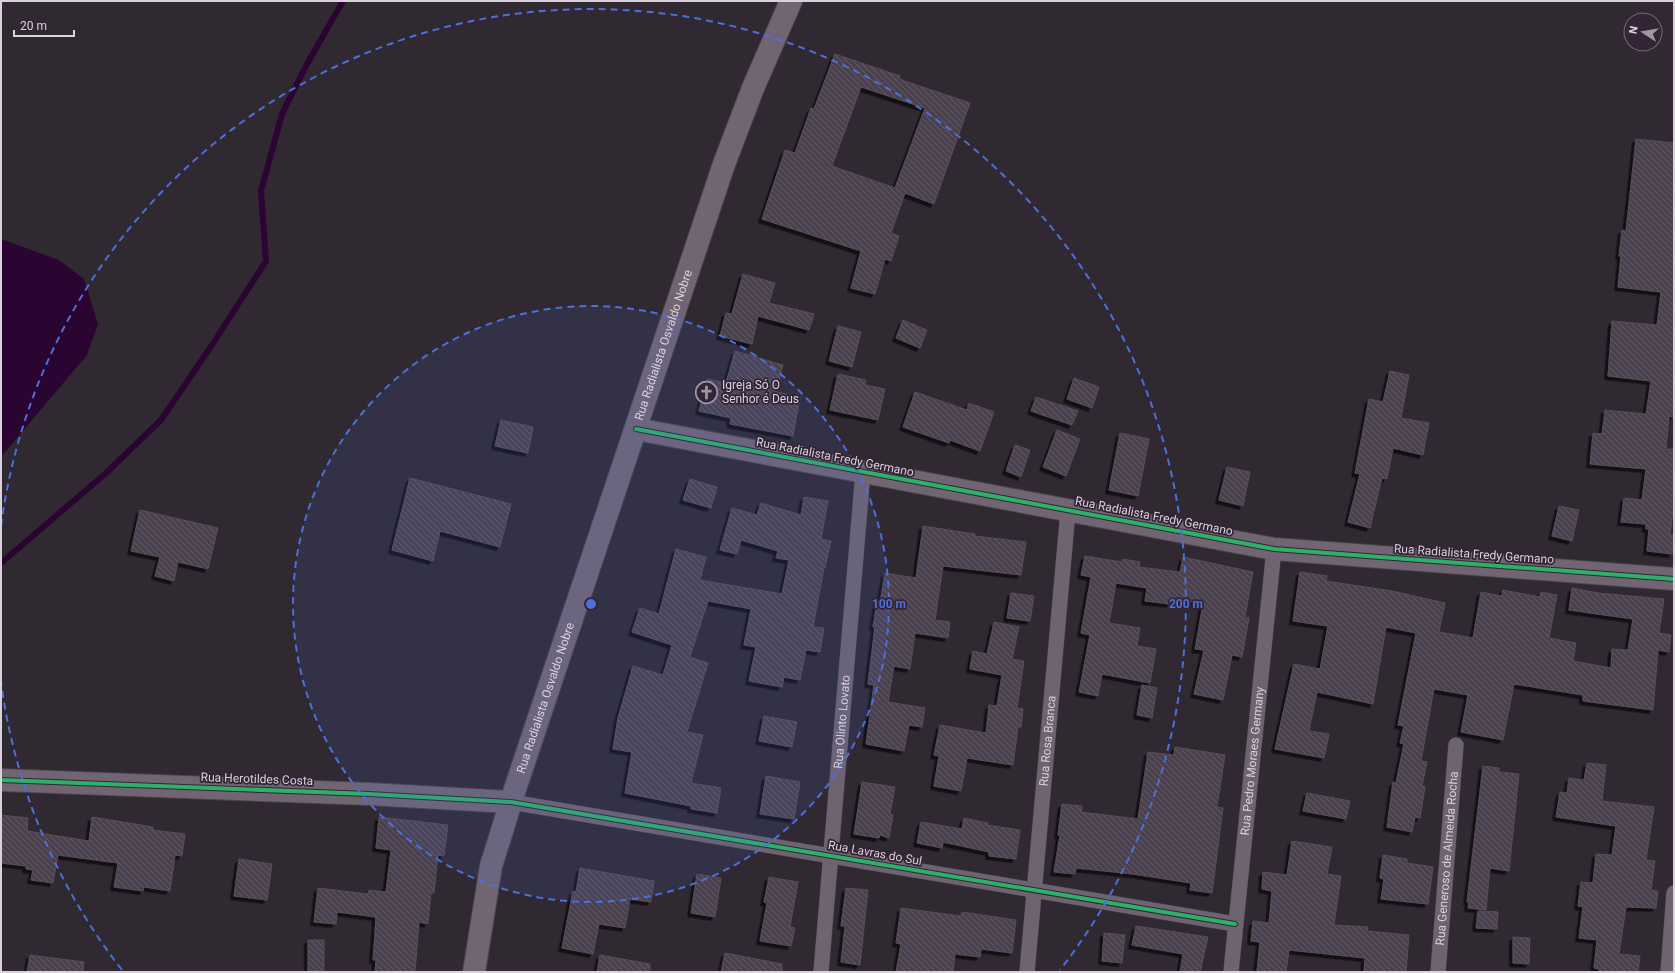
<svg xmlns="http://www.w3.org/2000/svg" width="1675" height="973" viewBox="0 0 1675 973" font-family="Roboto,sans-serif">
<defs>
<pattern id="building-back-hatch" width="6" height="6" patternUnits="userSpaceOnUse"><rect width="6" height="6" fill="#4b404e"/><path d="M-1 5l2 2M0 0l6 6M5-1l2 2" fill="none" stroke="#645b67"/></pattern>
<filter id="shadow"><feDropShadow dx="-3.5" dy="3.5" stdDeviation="0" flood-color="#0009"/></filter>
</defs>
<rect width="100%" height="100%" fill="#302932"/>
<path fill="#2b0532" d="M 1,239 L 59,260 L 84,279 L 98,324 L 87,355 L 1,457 Z"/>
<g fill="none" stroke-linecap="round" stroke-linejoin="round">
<path stroke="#2b0532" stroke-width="6" d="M 1,563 L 106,473 L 161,420 L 212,345 L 266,261 L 261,191 L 282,114 L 307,64 L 343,1"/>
</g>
<path fill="url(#building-back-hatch)" stroke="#554f57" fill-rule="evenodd" filter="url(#shadow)" d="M 835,54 L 900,76 L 899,79 L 970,103 L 934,204 L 905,193 L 891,233 L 899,236 L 891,261 L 885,259 L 875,294 L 851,288 L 861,251 L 762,219 L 785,150 L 795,153 L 811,108 L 814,109 ZM 861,87 L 925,108 L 895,188 L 832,166 Z
M 1636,139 L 1674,143 L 1674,417 L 1669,416 L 1666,449 L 1674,449 L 1672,503 L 1674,503 L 1670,535 L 1674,535 L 1672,554 L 1647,551 L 1649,529 L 1646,529 L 1646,524 L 1621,522 L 1624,498 L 1642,500 L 1646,469 L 1590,464 L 1593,433 L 1602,434 L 1605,410 L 1646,414 L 1651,381 L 1608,376 L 1612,321 L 1657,325 L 1661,292 L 1618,287 L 1621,256 L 1619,256 L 1622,230 L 1626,231 Z
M 743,274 L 775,283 L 769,303 L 814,314 L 809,330 L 758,316 L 752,344 L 720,336 L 726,313 L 732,314 Z
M 903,320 L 927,330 L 920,348 L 896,338 Z
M 838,326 L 861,332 L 852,367 L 829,361 Z
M 735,351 L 783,365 L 776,392 L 800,397 L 793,436 L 730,424 L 731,418 L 699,411 L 707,379 L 726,383 Z
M 1390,371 L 1409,375 L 1401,418 L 1429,423 L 1423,455 L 1393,448 L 1387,479 L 1382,478 L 1370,528 L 1348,522 L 1360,474 L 1355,473 L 1369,399 L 1383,402 Z
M 838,374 L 866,380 L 865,385 L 885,389 L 878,420 L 830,410 Z
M 1074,378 L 1099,387 L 1092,408 L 1067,399 Z
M 915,392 L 967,410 L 969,403 L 994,412 L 980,451 L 950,440 L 949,443 L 903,427 Z
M 1036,397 L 1078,411 L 1072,425 L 1031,411 Z
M 501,420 L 533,427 L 528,453 L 495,446 Z
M 1057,430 L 1080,439 L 1066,476 L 1043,467 Z
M 1120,433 L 1149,439 L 1138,496 L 1109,490 Z
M 1015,445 L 1030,450 L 1021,477 L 1006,471 Z
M 1227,467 L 1250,472 L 1243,506 L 1219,500 Z
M 410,478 L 511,504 L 500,547 L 440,531 L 433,561 L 392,550 Z
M 690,479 L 717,487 L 711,508 L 683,500 Z
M 804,497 L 828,501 L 821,539 L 831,541 L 825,568 L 824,568 L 813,627 L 824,628 L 820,652 L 806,650 L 800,680 L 784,677 L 782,687 L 749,681 L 756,647 L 744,645 L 751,609 L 708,601 L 690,657 L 708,663 L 687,732 L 703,735 L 691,783 L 721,788 L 717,813 L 691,809 L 691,806 L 625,793 L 632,752 L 613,749 L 618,718 L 633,666 L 663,675 L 672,645 L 632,632 L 640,608 L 659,614 L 676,549 L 706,557 L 700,580 L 782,594 L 789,560 L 776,558 L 778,551 L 741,540 L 737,554 L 720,550 L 732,508 L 757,515 L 761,503 L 801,515 Z
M 1559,506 L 1579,510 L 1572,541 L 1552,536 Z
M 140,510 L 218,528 L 208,569 L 178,562 L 174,581 L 155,576 L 160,557 L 131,551 Z
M 923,526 L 975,534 L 975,536 L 1026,542 L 1021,575 L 943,566 L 935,620 L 950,622 L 948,638 L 915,633 L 910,669 L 894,666 L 888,702 L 925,708 L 922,727 L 909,725 L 904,751 L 866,744 L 874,685 L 868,684 L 875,627 L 873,627 L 877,603 L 880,603 L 885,573 L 916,578 Z
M 1085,556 L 1122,562 L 1123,559 L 1140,562 L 1139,567 L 1180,572 L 1183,557 L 1253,572 L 1245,617 L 1249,618 L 1242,657 L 1232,655 L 1223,700 L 1194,694 L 1204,650 L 1195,649 L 1203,604 L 1171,598 L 1170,604 L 1145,601 L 1147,588 L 1116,583 L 1109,623 L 1140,628 L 1137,646 L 1156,649 L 1150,683 L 1102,674 L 1098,696 L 1079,692 L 1090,635 L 1081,633 L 1091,577 L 1081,575 Z
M 1300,572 L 1327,576 L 1326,581 L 1392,591 L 1445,603 L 1439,632 L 1473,638 L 1481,592 L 1502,596 L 1503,590 L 1540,597 L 1541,592 L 1557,595 L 1549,638 L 1576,643 L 1573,661 L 1611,668 L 1612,649 L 1628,650 L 1633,619 L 1569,610 L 1572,588 L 1598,593 L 1664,599 L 1659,633 L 1671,635 L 1669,652 L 1658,650 L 1653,710 L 1583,701 L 1583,695 L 1514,684 L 1503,740 L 1461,732 L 1468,695 L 1434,689 L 1421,761 L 1427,762 L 1422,786 L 1425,787 L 1420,818 L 1415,817 L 1412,832 L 1387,827 L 1393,782 L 1396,783 L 1404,744 L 1400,743 L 1404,726 L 1398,725 L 1416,633 L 1386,627 L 1373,704 L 1317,692 L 1309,731 L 1329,734 L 1324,758 L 1275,749 L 1294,664 L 1320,669 L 1328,626 L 1293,621 Z
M 1011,593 L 1034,596 L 1030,621 L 1007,618 Z
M 994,622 L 1019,627 L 1012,659 L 1024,661 L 1017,708 L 1023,709 L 1021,727 L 1018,727 L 1013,765 L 967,758 L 961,791 L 934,786 L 939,756 L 934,755 L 940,725 L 986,733 L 989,705 L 997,706 L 1002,675 L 970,669 L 973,651 L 987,654 Z
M 1142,685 L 1157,688 L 1152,718 L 1137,715 Z
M 764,716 L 797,722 L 792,747 L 759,741 Z
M 1175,747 L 1225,755 L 1217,807 L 1223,808 L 1212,893 L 1190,890 L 1191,883 L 1133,874 L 1076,868 L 1075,874 L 1054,872 L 1060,835 L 1058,835 L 1062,804 L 1082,806 L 1081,812 L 1138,819 L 1148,752 L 1174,755 Z
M 1587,763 L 1606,765 L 1602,801 L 1654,807 L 1646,860 L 1655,861 L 1651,890 L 1658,891 L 1656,908 L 1626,907 L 1619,954 L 1640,956 L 1638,972 L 1599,972 L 1599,969 L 1594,968 L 1597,940 L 1579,938 L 1583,907 L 1578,906 L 1581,882 L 1593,883 L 1596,854 L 1612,855 L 1616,826 L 1556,817 L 1560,792 L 1567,793 L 1569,778 L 1584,780 Z
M 1483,766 L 1499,768 L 1499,772 L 1519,774 L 1509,871 L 1490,868 L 1486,910 L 1468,908 L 1469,902 L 1467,902 Z
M 766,776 L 800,782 L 794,819 L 760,814 Z
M 862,782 L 895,787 L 890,814 L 893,815 L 889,838 L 880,835 L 879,838 L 854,834 Z
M 1307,793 L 1350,801 L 1346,819 L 1303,811 Z
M 1,815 L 28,818 L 27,831 L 89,841 L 92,817 L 153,827 L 153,830 L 185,834 L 182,856 L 175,855 L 170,891 L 144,887 L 143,891 L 114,887 L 118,863 L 58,855 L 53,883 L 31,880 L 33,870 L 26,869 L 26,866 L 1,863 Z
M 379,817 L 448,825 L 444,856 L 438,855 L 434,893 L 431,893 L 428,924 L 419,922 L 415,972 L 375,972 L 376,960 L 373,960 L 376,917 L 337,912 L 336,924 L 314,922 L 318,888 L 368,894 L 369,890 L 386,892 L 391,850 L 376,848 Z
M 964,818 L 988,823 L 987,825 L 1020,830 L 1016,859 L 989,856 L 989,852 L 943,842 L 942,848 L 917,843 L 921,822 L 962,829 Z
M 1292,841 L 1332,847 L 1327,874 L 1341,876 L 1334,925 L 1368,927 L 1367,931 L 1409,935 L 1406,972 L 1364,972 L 1365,958 L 1289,950 L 1286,972 L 1257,972 L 1260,942 L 1251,941 L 1253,921 L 1269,923 L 1272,891 L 1262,889 L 1263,872 L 1287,875 Z
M 1383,855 L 1407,859 L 1407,863 L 1433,867 L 1428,904 L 1381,899 L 1384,879 L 1380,878 Z
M 239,859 L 272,864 L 267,900 L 234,896 Z
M 580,868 L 654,881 L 651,902 L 630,899 L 625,928 L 599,924 L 593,954 L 562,948 L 573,891 L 576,892 Z
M 697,874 L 721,878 L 715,917 L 691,913 Z
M 769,877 L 798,882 L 790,927 L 795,928 L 791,946 L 760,941 L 767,903 L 764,902 Z
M 846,888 L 868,890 L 860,965 L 841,962 L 845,926 L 841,926 Z
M 901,908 L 961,916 L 962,912 L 1016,920 L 1012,953 L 981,949 L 980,957 L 955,954 L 953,972 L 896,972 L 901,944 L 896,943 Z
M 1478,911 L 1498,912 L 1497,929 L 1476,928 Z
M 1136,926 L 1208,937 L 1200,972 L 1180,972 L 1183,954 L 1132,945 Z
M 1104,933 L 1125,935 L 1122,963 L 1102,961 Z
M 1513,937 L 1530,938 L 1529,964 L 1513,963 Z
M 308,940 L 324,940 L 324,971 L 308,971 Z
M 725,953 L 782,964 L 782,972 L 721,972 Z
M 30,955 L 84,962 L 83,972 L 27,972 Z
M 600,955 L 650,964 L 650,972 L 597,972 Z"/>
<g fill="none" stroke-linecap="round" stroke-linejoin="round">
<defs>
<g id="street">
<path d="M 511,802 L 1235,924"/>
<path id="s1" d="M 821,972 L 863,472"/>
<path id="s2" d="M 1027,972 L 1068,511"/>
<path id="s3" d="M 1231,972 L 1274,549"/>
<path id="s4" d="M 1438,972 L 1456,745"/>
<path d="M 1668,972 L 1674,893"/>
</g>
<g id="secondary">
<path d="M 636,429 L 1274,549 L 1674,579"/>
<path d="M 1,780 L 369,794 L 511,802"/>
<path id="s5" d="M 474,972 L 491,866 L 516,786 L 724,164 L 753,88 L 791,1"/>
</g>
</defs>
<use href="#street" stroke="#4a454c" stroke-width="16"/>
<use href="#secondary" stroke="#4a454c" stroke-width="24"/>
<use href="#street" stroke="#6e6370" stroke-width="15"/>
<use href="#secondary" stroke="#716573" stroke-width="22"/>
<defs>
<path id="cycleway" d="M 636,429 L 1274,549 L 1674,579
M 1,780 L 369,794 L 511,802 L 1235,924"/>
</defs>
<use href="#cycleway" stroke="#332536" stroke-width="6"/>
<use href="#cycleway" stroke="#2db169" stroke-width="4"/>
</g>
<circle cx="591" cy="604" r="298" fill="#4c6fd9" fill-opacity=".12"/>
<g fill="none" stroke="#4c6fd9" stroke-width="2" stroke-dasharray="7 5">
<circle cx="591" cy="604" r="298"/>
<path d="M122 970A595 595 0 0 1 1 682M1 526A595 595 0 1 1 1060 970"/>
</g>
<defs>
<symbol id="church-ring" viewBox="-11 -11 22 22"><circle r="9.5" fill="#332536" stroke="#9e96a0" stroke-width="1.5"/><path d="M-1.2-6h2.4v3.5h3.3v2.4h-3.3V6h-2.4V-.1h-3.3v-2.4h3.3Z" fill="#9e96a0"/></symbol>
</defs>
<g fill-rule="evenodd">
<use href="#church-ring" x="694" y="380" width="25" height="25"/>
</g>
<g text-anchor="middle" stroke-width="3.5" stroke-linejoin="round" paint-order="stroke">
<g font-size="12" fill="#dad1dc" stroke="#332536">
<text dy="4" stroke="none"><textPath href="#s5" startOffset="656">Rua Radialista Osvaldo Nobre</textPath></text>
<text transform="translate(835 457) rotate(11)" y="4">Rua Radialista Fredy Germano</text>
<text transform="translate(1154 516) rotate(11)" y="4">Rua Radialista Fredy Germano</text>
<text transform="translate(1474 554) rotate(4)" y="4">Rua Radialista Fredy Germano</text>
<text dy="4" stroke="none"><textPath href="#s5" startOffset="284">Rua Radialista Osvaldo Nobre</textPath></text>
<text dy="4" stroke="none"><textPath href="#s1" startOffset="251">Rua Olinto Lovato</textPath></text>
<text dy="4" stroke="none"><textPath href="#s2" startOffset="232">Rua Rosa Branca</textPath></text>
<text dy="4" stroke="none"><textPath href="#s3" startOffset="212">Rua Pedro Moraes Germany</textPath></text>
<text transform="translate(257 779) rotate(2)" y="4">Rua Herotildes Costa</text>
<text transform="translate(875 853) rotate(10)" y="4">Rua Lavras do Sul</text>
<text dy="4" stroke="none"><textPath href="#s4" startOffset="114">Rua Generoso de Almeida Rocha</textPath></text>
</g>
<g font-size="12" fill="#dad1dc" stroke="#332536" text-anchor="start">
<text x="722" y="389">Igreja Só O<tspan x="722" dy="14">Senhor é Deus</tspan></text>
</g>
</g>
<circle cx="591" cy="604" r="6" fill="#4c6fd9" stroke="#332536" stroke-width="2"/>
<g font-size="12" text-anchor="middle" font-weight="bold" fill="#4c6fd9" stroke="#332536" stroke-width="3.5" stroke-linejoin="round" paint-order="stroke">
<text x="889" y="608">100 m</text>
<text x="1186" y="608">200 m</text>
</g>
<rect width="1675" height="973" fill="none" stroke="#dad1dc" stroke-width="4"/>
<g transform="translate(1643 32) rotate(282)"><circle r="19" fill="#332536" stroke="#766a78"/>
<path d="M0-3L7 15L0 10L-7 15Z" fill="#9e96a0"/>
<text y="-6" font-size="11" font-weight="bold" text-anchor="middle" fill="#dad1dc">N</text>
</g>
<path d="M14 30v6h60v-6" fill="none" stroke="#dad1dc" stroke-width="2"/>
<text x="20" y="30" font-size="12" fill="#dad1dc" stroke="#332536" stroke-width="3" paint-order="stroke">20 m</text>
</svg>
